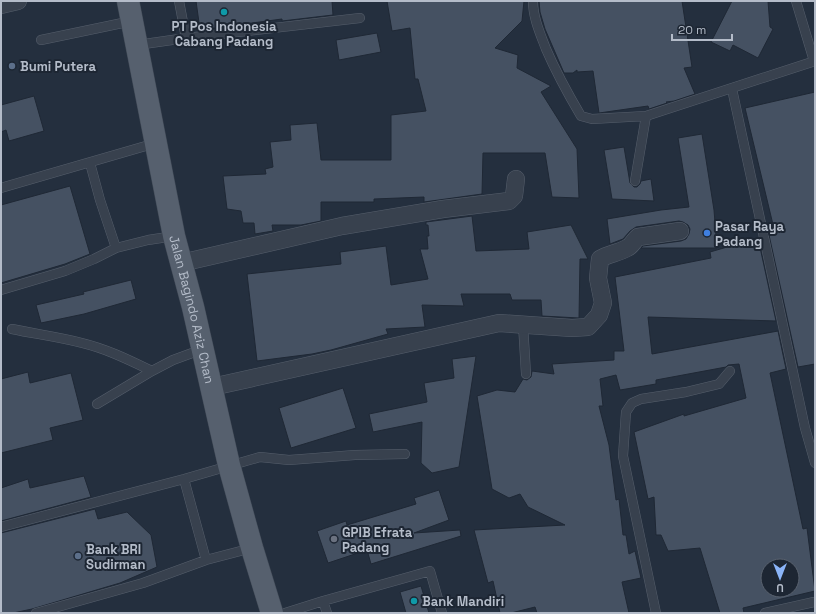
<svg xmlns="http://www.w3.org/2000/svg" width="816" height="614" viewBox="0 0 816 614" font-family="'Space Grotesk',sans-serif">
<rect width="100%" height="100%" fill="#242f3e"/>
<path fill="#455162" stroke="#1f2835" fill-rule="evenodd" d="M 196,1 L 332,1 L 333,15 L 282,21 L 282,19 L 200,30 Z
M 387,1 L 524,1 L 522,21 L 495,48 L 518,55 L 517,68 L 551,86 L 541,92 L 577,149 L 579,198 L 552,197 L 545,153 L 483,153 L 482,194 L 424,202 L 424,197 L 374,199 L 374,202 L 321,202 L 321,221 L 301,225 L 272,225 L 273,231 L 255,234 L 254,223 L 243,223 L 241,211 L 227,209 L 223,176 L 266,174 L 265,169 L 273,167 L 270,142 L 291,140 L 290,125 L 317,123 L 321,160 L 391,160 L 391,115 L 426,111 L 418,79 L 415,79 L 410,28 L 392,31 Z
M 539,1 L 682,1 L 692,67 L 684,68 L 695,94 L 674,101 L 666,102 L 667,103 L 649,109 L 648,106 L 599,113 L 593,71 L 577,72 L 577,70 L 573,73 L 564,73 L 545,29 L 540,12 Z
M 732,1 L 768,1 L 770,27 L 773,29 L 758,58 L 733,45 L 730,51 L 711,42 Z
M 377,33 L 381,52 L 339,60 L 336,40 Z
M 815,92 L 815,364 L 798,367 L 769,235 L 775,233 L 745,108 Z
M 34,96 L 44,131 L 9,141 L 6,130 L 1,132 L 1,105 Z
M 702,134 L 714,210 L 717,248 L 641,248 L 643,246 L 681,241 L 686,239 L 689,234 L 690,229 L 688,225 L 683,222 L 679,221 L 636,227 L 630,231 L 623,239 L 610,244 L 607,219 L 661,210 L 689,207 L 678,138 Z
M 624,147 L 630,183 L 634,187 L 637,187 L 640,184 L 641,181 L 651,179 L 654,201 L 612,199 L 604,150 Z
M 70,186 L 90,254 L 65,264 L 1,283 L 1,205 Z
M 472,216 L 476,251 L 529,249 L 527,232 L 571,225 L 588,259 L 580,259 L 579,318 L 542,316 L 541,300 L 512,300 L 510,294 L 461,294 L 464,306 L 422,305 L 425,327 L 386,329 L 388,334 L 331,350 L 312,354 L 257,361 L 247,274 L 341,264 L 340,252 L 386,246 L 391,285 L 428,279 L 420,249 L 428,249 L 427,236 L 429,236 L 428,225 L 426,225 L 426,222 Z
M 758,238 L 776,321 L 648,317 L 652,354 L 778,331 L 786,369 L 770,373 L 803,529 L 807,528 L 815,591 L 743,608 L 744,613 L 720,613 L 700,548 L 668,551 L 661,535 L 656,535 L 654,497 L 648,499 L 634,432 L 684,414 L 684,416 L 746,398 L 739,364 L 728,365 L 726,367 L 656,380 L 656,384 L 620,390 L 616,375 L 600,379 L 603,406 L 599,406 L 609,445 L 616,500 L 619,499 L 623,535 L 626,535 L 629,554 L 635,551 L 641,578 L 622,582 L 629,613 L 537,613 L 535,607 L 511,613 L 500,613 L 493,581 L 488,583 L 474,530 L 565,525 L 528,507 L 520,494 L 509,498 L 492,489 L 477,396 L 497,390 L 515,392 L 523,379 L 527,380 L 531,377 L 532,371 L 554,374 L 552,364 L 614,360 L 614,351 L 624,351 L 615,277 L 711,258 L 710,252 ZM 768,566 L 792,566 L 792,590 L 768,590 Z
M 131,280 L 136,299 L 84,314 L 41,323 L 36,305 L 84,294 L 83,292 Z
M 476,356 L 459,467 L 432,473 L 421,463 L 422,422 L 373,432 L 369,414 L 427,402 L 424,383 L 454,378 L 452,359 Z
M 28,372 L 30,383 L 71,373 L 83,420 L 50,428 L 53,440 L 1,453 L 1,379 Z
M 343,388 L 356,428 L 291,448 L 279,408 Z
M 84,476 L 91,497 L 1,521 L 1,488 L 28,479 L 30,488 Z
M 439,490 L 449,520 L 414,533 L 460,530 L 461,536 L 371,564 L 367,550 L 328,563 L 317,531 L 346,521 L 347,525 L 416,504 L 414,498 Z
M 95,509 L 98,519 L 127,512 L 151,535 L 157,567 L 120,583 L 32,609 L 13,613 L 1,613 L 1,533 Z
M 421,586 L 429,613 L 406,613 L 400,592 Z"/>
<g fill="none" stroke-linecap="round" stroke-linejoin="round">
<defs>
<path id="lane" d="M 179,1 L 186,38
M 533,1 C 533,18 540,33 546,49 C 556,72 568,94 581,116 L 592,119 L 646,116 L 815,61
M 796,1 L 814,61
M 41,40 L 132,21
M 137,45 L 186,38 L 360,18
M 732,89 L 805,428 L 815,463
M 90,163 L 100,200 L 116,248
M 635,181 L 646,116
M 1,188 L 156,143
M 1,290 L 65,271 L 94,259 L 116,248 L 148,240 L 174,236
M 523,324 L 526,374
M 12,329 C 35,334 59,337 82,343 C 107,349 129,360 152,371
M 97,404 L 152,371 L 173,360 L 203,349
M 184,479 L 206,560
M 1,527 L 184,479 L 260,457 L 289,460 L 355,455 L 405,454
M 323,601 L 327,613
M 36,613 L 143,583 L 206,560 L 252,548
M 285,613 L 323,601 L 430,571 L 442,613
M 656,613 L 623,456 L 626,412 L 632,403 L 641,399 L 686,392 L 719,384 L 730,371
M 765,613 L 814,602"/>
<path id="street" d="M 1,5 L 18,1
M 181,263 L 342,226 L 443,209 L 509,201 L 514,196 L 516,179
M 212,387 L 499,323 L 572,328 L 588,327 L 599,315 L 603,303 L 598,278 L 600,259 C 608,254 618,253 627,248 C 631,247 634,240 638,237 L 680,231"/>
<g id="primary">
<path id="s1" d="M 128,1 L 174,236 L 193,307 L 229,465 L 252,548 L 272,613"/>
</g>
</defs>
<use href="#lane" stroke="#565f6c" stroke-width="10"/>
<use href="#street" stroke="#565f6c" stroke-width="18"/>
<use href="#primary" stroke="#414a57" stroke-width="23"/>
<use href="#lane" stroke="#38414e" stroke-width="9"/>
<use href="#street" stroke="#38414e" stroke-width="17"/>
<use href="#primary" stroke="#56606e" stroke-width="22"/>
</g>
<g fill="#0f9aa8" stroke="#1d2633" stroke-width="1.5">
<circle cx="224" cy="12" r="4"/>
<circle cx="414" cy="601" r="4"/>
</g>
<g fill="#5c6f8a" stroke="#1d2633" stroke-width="1.5">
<circle cx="12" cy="66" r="4"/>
<circle cx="78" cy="556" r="4"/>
</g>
<circle fill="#3f7fe0" stroke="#1d2633" stroke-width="1.5" cx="707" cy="233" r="4"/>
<circle fill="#6b7280" stroke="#1d2633" stroke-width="1.5" cx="334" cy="539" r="4"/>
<g text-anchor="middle" stroke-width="4" stroke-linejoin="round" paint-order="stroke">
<g font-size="13" font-weight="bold" fill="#b4bcc9" stroke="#1d2633" text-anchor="start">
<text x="224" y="31" text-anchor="middle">PT Pos Indonesia<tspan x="224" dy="15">Cabang Padang</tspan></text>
<text x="20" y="71">Bumi Putera</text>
<text x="715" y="231">Pasar Raya<tspan x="715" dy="15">Padang</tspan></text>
<text x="342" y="537">GPIB Efrata<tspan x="342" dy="15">Padang</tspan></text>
<text x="86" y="554">Bank BRI<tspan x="86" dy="15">Sudirman</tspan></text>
<text x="422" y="606">Bank Mandiri</text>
</g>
<g font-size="13" fill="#b4bcc9" stroke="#1d2633">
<text dy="5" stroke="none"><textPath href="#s1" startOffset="315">Jalan Bagindo Aziz Chan</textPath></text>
</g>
</g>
<rect width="816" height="614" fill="none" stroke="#b4bcc9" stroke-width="4"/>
<g transform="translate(780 578) rotate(180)"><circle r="19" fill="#1d2633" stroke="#59626f"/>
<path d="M0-3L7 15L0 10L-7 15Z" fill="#8ab4f8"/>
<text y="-6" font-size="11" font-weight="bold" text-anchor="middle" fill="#b4bcc9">U</text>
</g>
<path d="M672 34v6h60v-6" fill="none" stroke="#b4bcc9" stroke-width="2"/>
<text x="678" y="34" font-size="12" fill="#b4bcc9" stroke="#1d2633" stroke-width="3" paint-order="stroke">20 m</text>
</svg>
